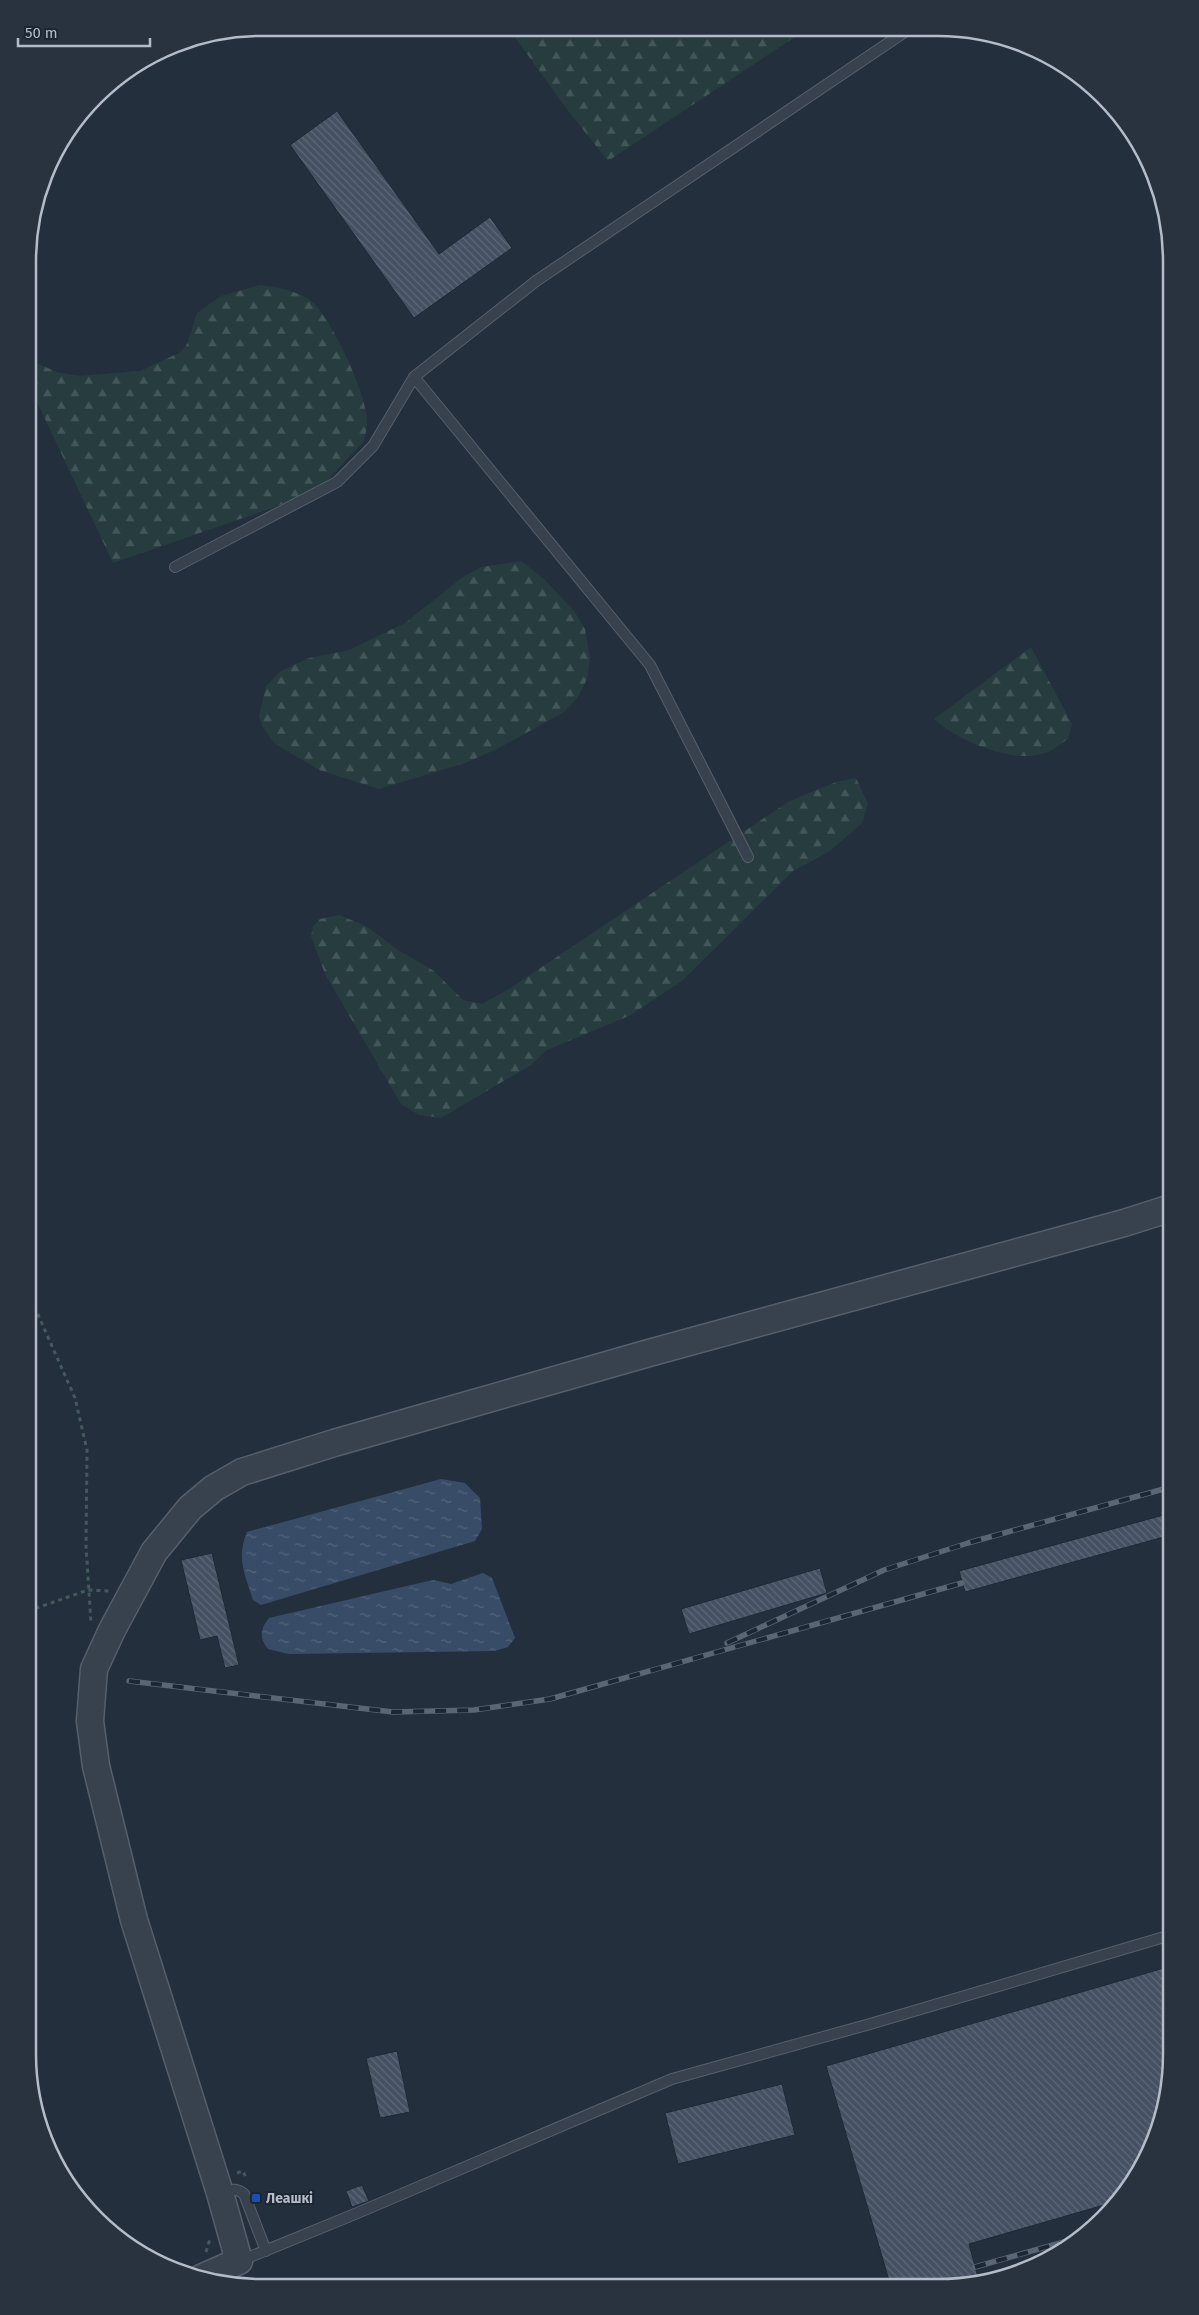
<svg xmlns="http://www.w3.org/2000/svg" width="1199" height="2315" viewBox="0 0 1199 2315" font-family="'Fira Sans',sans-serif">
<defs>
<pattern id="forest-firs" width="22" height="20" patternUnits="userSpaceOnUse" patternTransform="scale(1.25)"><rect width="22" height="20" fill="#263c3f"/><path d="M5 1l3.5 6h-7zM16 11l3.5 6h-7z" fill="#435659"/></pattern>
<pattern id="water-ripples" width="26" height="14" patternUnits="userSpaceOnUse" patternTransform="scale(1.25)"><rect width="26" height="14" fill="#394c67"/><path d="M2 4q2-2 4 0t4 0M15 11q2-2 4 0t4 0" fill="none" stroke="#53647b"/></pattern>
<pattern id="building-back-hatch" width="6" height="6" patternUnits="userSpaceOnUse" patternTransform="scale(1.25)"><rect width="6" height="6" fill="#455162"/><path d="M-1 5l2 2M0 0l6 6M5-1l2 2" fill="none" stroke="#5d6877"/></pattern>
</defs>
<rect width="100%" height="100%" fill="#242f3e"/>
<path fill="url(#forest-firs)" d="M 509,29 L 804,31 L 608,161 L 566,108 Z
M 260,285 C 276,287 293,290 307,298 C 329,311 362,386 366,412 C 368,422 367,432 363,442 L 320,488 L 272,508 L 113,563 L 29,385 L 29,360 L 57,372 L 79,376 L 140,371 L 181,352 L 187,344 L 197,313 L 221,296 Z
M 521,561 L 545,580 L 574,611 L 585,629 L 590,658 L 587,679 L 578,697 L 564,712 L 497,749 L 465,763 L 379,789 L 319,770 L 274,743 L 262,726 L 259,716 L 266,686 L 281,671 L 309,658 L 349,650 L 405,623 L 463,577 L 481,567 Z
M 1031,647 L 1072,724 L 1068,739 C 1062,743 1055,749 1048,752 C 1017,766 957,741 934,719 Z
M 856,778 L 868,804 L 862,823 L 830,851 L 793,871 L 682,981 L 629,1016 L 547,1050 L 531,1065 L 441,1118 L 419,1115 L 401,1104 L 325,974 L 311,936 L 313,927 L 320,919 L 339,915 L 366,926 L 398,950 L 434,971 L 463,1000 L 482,1004 L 509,989 L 788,802 L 836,782 Z"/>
<path fill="url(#water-ripples)" d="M 441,1479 L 465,1483 L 480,1498 L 482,1529 L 475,1541 L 261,1605 L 253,1600 C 245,1574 236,1558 247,1532 Z
M 483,1573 L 492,1578 L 515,1638 L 508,1647 L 494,1651 L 289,1654 L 268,1649 C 259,1638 260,1629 269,1618 L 424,1582 L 434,1580 L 451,1584 Z"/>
<path fill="url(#building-back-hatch)" stroke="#1f2835" d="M 337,111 L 439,254 L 490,217 L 512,248 L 414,318 L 290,145 Z
M 1171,1513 L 1171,1535 L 965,1592 L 959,1571 Z
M 212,1553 L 239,1665 L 225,1668 L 217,1636 L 200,1640 L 181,1560 Z
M 820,1568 L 827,1593 L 689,1634 L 681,1609 Z
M 1171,1966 L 1171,2069 L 1154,2143 L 1123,2196 L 1118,2201 L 969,2244 L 979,2281 L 937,2288 L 891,2287 L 826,2066 Z
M 397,2051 L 410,2112 L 380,2118 L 366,2058 Z
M 782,2084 L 795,2135 L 678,2164 L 665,2113 Z
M 362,2185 L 369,2201 L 352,2207 L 346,2191 Z"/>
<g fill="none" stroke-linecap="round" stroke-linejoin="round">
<defs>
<path id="service" d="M 414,377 L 650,665 L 748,857
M 175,567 L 337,482 L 373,446 L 414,377 L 536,281 L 906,31
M 221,2193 C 230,2190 236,2187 244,2194 L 266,2251
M 240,2261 L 355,2214 L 672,2079 L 870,2024 L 1171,1935"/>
<path id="tertiary" d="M 201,2278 L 239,2261 L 220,2193 L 134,1920 L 96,1766 L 90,1721 L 94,1669 L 112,1630 L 154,1552 L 190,1508 L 214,1488 L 242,1472 L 334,1443 L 649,1353 L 1124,1223 L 1171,1208"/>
</defs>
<use href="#service" stroke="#565f6c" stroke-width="12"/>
<use href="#tertiary" stroke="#565f6c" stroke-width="29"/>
<path stroke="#44595c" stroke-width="3" stroke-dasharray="4 4" stroke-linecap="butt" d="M 28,1292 L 75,1398 L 87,1450 L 86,1546 L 91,1623
M 28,1611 L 88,1590 L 109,1591
M 237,2173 L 243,2171 L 247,2180
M 206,2252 L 210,2239"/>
<use href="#service" stroke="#38414e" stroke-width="10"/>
<use href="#tertiary" stroke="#38414e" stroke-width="26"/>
<defs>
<path id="rail" d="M 727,1643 L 884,1570 L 968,1543 L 1171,1487
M 129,1681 L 393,1712 L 474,1710 L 550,1699 L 962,1583
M 975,2267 L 1078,2238"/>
</defs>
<use href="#rail" stroke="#5a6575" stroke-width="5.5"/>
<use href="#rail" stroke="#1d2633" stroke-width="4" stroke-dasharray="11" stroke-linecap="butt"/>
</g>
<rect fill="#1a4fb4" stroke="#1d2633" stroke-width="2" x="251" y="2193" width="10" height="10" rx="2.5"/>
<g text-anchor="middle" stroke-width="4" stroke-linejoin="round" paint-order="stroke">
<g font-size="14" font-weight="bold" fill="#b4bcc9" stroke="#1d2633" text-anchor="start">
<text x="266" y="2203">Леашкі</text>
</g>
</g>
<path d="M0 0H1199V2315H0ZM261 36H938A225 225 0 0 1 1163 261V2054A225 225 0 0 1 938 2279H261A225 225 0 0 1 36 2054V261A225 225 0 0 1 261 36Z" fill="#29323f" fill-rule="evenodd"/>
<path fill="none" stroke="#b4bcc9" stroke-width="2.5" d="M261 36H938A225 225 0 0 1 1163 261V2054A225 225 0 0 1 938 2279H261A225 225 0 0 1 36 2054V261A225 225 0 0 1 261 36Z"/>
<path d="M18 38v8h132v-8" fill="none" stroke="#b4bcc9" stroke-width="2.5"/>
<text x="25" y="38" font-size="15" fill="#b4bcc9" stroke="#1d2633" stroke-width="4" paint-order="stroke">50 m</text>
</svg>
